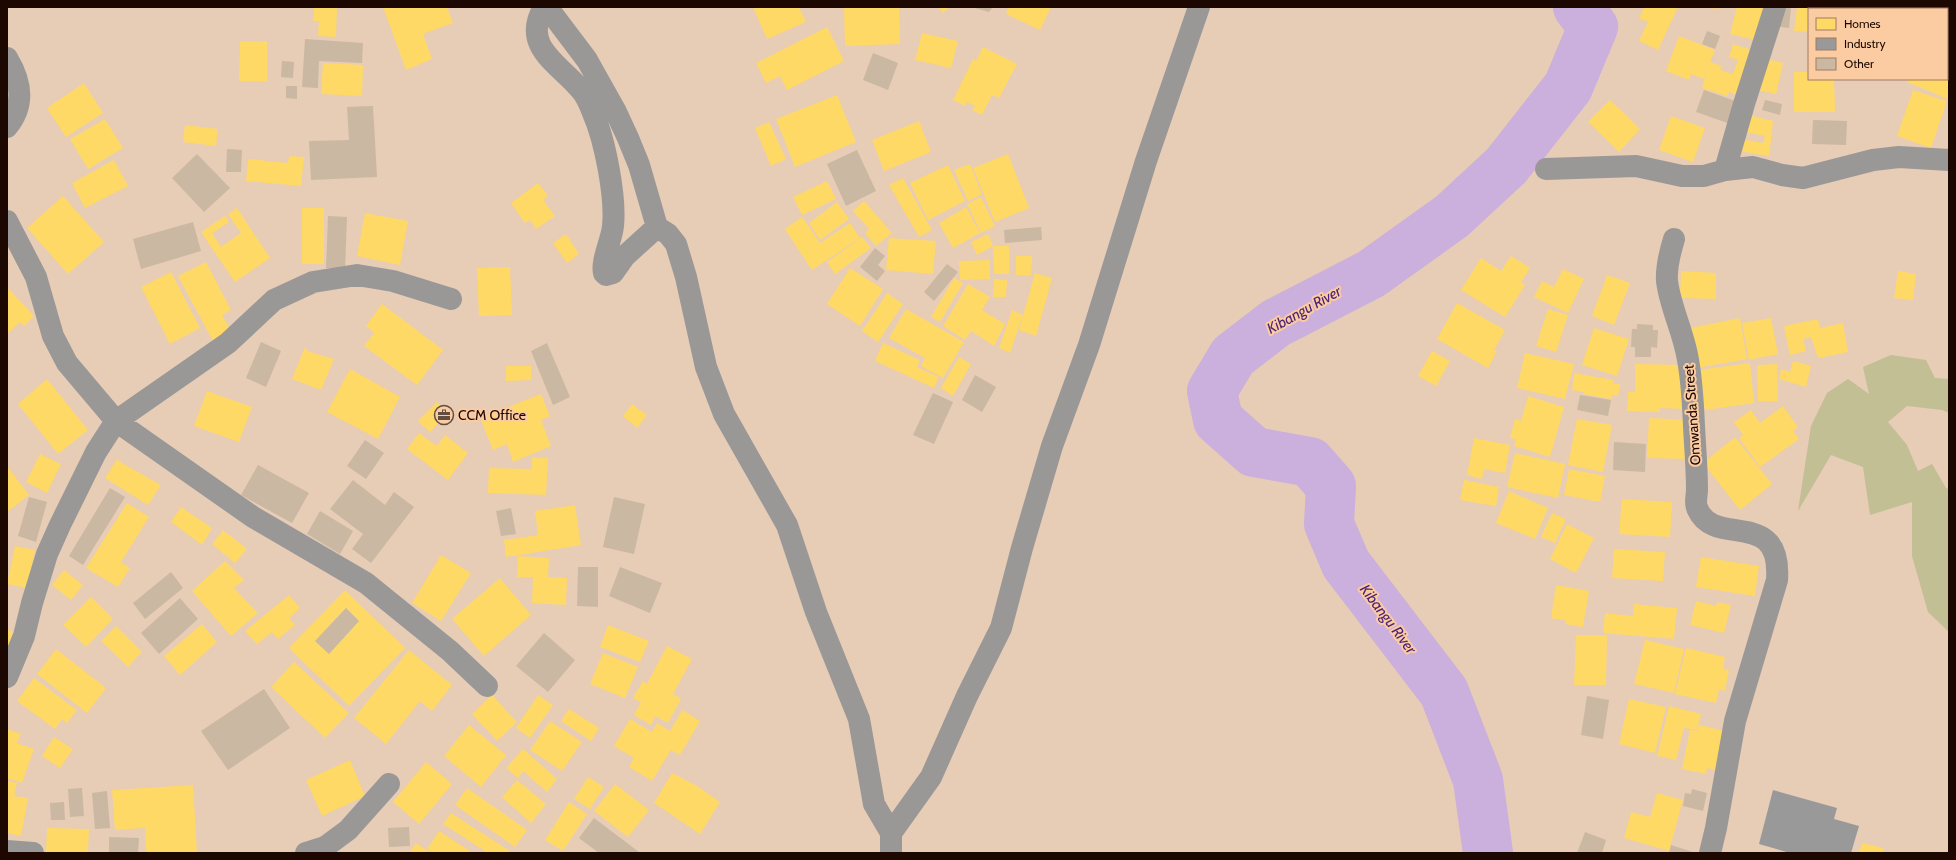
<svg xmlns="http://www.w3.org/2000/svg" width="1956" height="860" viewBox="0 0 1956 860" font-family="Cabin,sans-serif">
<rect width="100%" height="100%" fill="#e7ccb6"/>
<path fill="#c2bf94" d="M 1891,355 L 1926,360 L 1935,378 L 1949,379 L 1949,413 L 1942,410 L 1907,406 L 1888,422 L 1907,445 L 1918,471 L 1932,464 L 1946,488 L 1949,489 L 1949,632 L 1928,612 L 1912,556 L 1912,502 L 1870,515 L 1863,467 L 1831,455 L 1798,511 L 1811,426 L 1827,393 L 1848,379 L 1869,394 L 1863,367 Z"/>
<path fill="#ffd966" fill-rule="evenodd" d="M 314,7 L 337,7 L 336,37 L 318,36 L 319,21 L 313,21 Z
M 383,7 L 447,7 L 453,23 L 423,34 L 432,59 L 406,70 Z
M 753,7 L 799,7 L 806,22 L 767,39 Z
M 844,7 L 899,7 L 900,44 L 845,46 Z
M 938,7 L 950,7 L 943,13 Z
M 1009,7 L 1051,7 L 1040,30 L 1006,14 Z
M 1644,7 L 1678,7 L 1658,50 L 1639,41 L 1648,22 L 1639,18 Z
M 1704,7 L 1717,7 L 1717,9 Z
M 1737,7 L 1772,7 L 1763,42 L 1730,34 Z
M 1797,7 L 1825,7 L 1825,9 L 1809,9 L 1809,32 L 1794,31 Z
M 1876,7 L 1919,7 L 1918,9 L 1875,9 Z
M 1931,7 L 1949,7 L 1949,22 L 1947,27 L 1947,9 L 1930,9 Z
M 827,27 L 844,61 L 787,90 L 780,76 L 766,83 L 756,63 Z
M 922,33 L 958,41 L 951,68 L 915,60 Z
M 1679,36 L 1715,50 L 1710,62 L 1722,66 L 1720,70 L 1733,74 L 1738,60 L 1729,57 L 1733,44 L 1758,52 L 1743,97 L 1729,92 L 1727,96 L 1702,88 L 1709,64 L 1704,79 L 1691,74 L 1689,80 L 1666,71 Z
M 240,41 L 267,41 L 267,81 L 239,81 Z
M 983,47 L 1017,64 L 999,98 L 992,95 L 982,115 L 972,110 L 975,106 L 967,102 L 965,106 L 953,100 L 973,59 L 976,61 Z
M 1762,58 L 1783,63 L 1776,94 L 1754,89 Z
M 1947,59 L 1949,60 L 1949,94 L 1947,99 L 1907,82 L 1908,79 L 1947,79 Z
M 323,63 L 363,65 L 362,96 L 321,94 Z
M 1794,72 L 1809,72 L 1809,79 L 1834,79 L 1835,112 L 1794,112 Z
M 84,83 L 103,113 L 66,137 L 47,108 Z
M 1913,90 L 1947,101 L 1931,148 L 1897,136 Z
M 837,95 L 856,142 L 795,167 L 776,119 Z
M 1610,100 L 1640,129 L 1619,152 L 1588,122 Z
M 1748,115 L 1773,121 L 1769,156 L 1739,151 L 1742,139 L 1763,143 L 1765,136 L 1745,132 Z
M 1671,116 L 1705,128 L 1693,162 L 1659,150 Z
M 105,119 L 123,148 L 88,169 L 70,139 Z
M 919,121 L 931,152 L 884,171 L 872,140 Z
M 769,122 L 786,159 L 771,166 L 755,128 Z
M 185,125 L 218,129 L 216,146 L 183,142 Z
M 1008,154 L 1029,208 L 995,222 L 973,168 Z
M 289,156 L 304,157 L 301,186 L 246,181 L 248,159 L 288,163 Z
M 114,160 L 128,186 L 85,208 L 72,183 Z
M 970,164 L 982,194 L 968,201 L 954,170 Z
M 948,165 L 965,201 L 928,220 L 910,183 Z
M 903,178 L 932,230 L 919,237 L 889,185 Z
M 827,181 L 836,199 L 802,215 L 793,197 Z
M 538,183 L 548,196 L 543,200 L 555,216 L 536,229 L 530,220 L 525,223 L 511,203 Z
M 63,196 L 104,242 L 68,274 L 27,228 Z
M 981,197 L 995,226 L 981,233 L 967,204 Z
M 864,201 L 892,233 L 876,246 L 865,233 L 869,229 L 853,211 Z
M 837,202 L 849,219 L 820,240 L 809,223 Z
M 966,207 L 980,233 L 953,248 L 939,223 Z
M 237,208 L 270,258 L 235,282 L 201,232 L 225,216 L 229,222 L 212,233 L 221,247 L 241,233 L 228,214 Z
M 302,208 L 324,208 L 324,264 L 302,264 Z
M 365,213 L 408,221 L 400,265 L 357,256 Z
M 802,217 L 820,243 L 850,223 L 860,238 L 812,270 L 785,229 Z
M 566,234 L 579,254 L 567,263 L 553,243 Z
M 988,234 L 993,246 L 977,255 L 971,242 Z
M 862,237 L 871,248 L 835,274 L 827,262 Z
M 889,238 L 936,241 L 933,274 L 886,270 Z
M 993,246 L 1009,246 L 1009,274 L 994,274 Z
M 1016,256 L 1032,256 L 1031,275 L 1016,275 Z
M 1511,256 L 1530,268 L 1521,282 L 1525,285 L 1505,317 L 1461,290 L 1481,258 L 1501,271 Z
M 990,260 L 990,279 L 960,280 L 959,261 Z
M 206,262 L 231,310 L 222,315 L 231,331 L 213,341 L 178,276 Z
M 510,267 L 512,315 L 479,316 L 477,268 Z
M 850,268 L 883,289 L 860,326 L 827,304 Z
M 1563,269 L 1584,279 L 1568,313 L 1534,297 L 1542,281 L 1554,287 Z
M 1681,271 L 1716,273 L 1716,299 L 1680,298 Z
M 1898,271 L 1916,274 L 1913,300 L 1894,298 Z
M 171,272 L 200,328 L 170,344 L 141,287 Z
M 1035,273 L 1052,278 L 1036,336 L 1019,330 Z
M 1607,275 L 1630,283 L 1614,325 L 1592,316 Z
M 954,278 L 963,283 L 940,322 L 931,317 Z
M 994,279 L 1007,280 L 1006,297 L 993,297 Z
M 968,284 L 990,297 L 982,310 L 1005,324 L 994,346 L 971,331 L 965,340 L 943,326 Z
M 7,287 L 34,316 L 24,326 L 20,322 L 7,334 Z
M 887,293 L 903,304 L 878,342 L 862,331 Z
M 1457,303 L 1505,330 L 1494,350 L 1497,351 L 1488,368 L 1437,339 Z
M 382,304 L 443,350 L 417,385 L 364,346 L 374,333 L 366,326 Z
M 906,309 L 964,342 L 943,378 L 921,366 L 925,358 L 889,338 Z
M 1548,309 L 1568,315 L 1556,352 L 1536,346 Z
M 1012,310 L 1023,315 L 1010,353 L 999,348 Z
M 1740,318 L 1747,359 L 1697,368 L 1690,328 Z
M 1771,318 L 1778,354 L 1749,360 L 1742,323 Z
M 1818,319 L 1820,328 L 1843,323 L 1848,352 L 1818,358 L 1811,337 L 1803,339 L 1806,351 L 1790,355 L 1784,326 Z
M 1594,328 L 1629,339 L 1617,376 L 1582,365 Z
M 883,343 L 920,360 L 917,367 L 939,377 L 934,388 L 875,361 Z
M 305,347 L 307,351 L 334,359 L 321,390 L 292,379 Z
M 1432,351 L 1450,361 L 1436,386 L 1418,376 Z
M 1525,353 L 1574,364 L 1565,399 L 1517,388 Z
M 959,357 L 971,364 L 953,396 L 941,388 Z
M 1793,361 L 1811,366 L 1806,387 L 1779,379 L 1781,369 L 1790,372 Z
M 1750,363 L 1754,403 L 1705,410 L 1698,370 Z
M 1635,364 L 1685,365 L 1684,409 L 1660,408 L 1660,412 L 1627,411 L 1628,392 L 1635,392 Z
M 1777,364 L 1778,401 L 1758,401 L 1757,365 Z
M 506,366 L 531,366 L 531,380 L 506,381 Z
M 350,369 L 400,397 L 378,439 L 327,412 Z
M 1574,373 L 1614,380 L 1614,384 L 1620,384 L 1618,396 L 1612,395 L 1611,399 L 1583,394 L 1584,392 L 1572,390 Z
M 47,379 L 88,430 L 58,454 L 18,404 Z
M 207,391 L 252,407 L 239,442 L 194,426 Z
M 541,394 L 550,416 L 541,420 L 551,446 L 513,462 L 507,444 L 493,450 L 480,418 Z
M 1528,396 L 1564,407 L 1550,457 L 1514,446 L 1516,439 L 1510,438 L 1515,419 L 1521,421 Z
M 437,402 L 448,413 L 430,432 L 418,421 Z
M 632,404 L 647,415 L 637,428 L 623,416 Z
M 1783,406 L 1798,427 L 1793,431 L 1799,439 L 1760,467 L 1739,438 L 1743,435 L 1734,422 L 1751,410 L 1760,423 Z
M 1649,418 L 1692,420 L 1688,459 L 1647,458 Z
M 1577,419 L 1612,425 L 1603,472 L 1568,465 Z
M 419,433 L 437,446 L 445,435 L 468,453 L 448,480 L 407,449 Z
M 1735,437 L 1772,484 L 1740,510 L 1703,463 Z
M 1474,438 L 1510,445 L 1505,473 L 1484,469 L 1482,479 L 1467,475 Z
M 1515,453 L 1565,464 L 1558,498 L 1507,487 Z
M 40,454 L 61,464 L 47,493 L 26,482 Z
M 532,457 L 548,458 L 546,495 L 488,493 L 489,468 L 532,469 Z
M 117,459 L 120,462 L 161,485 L 148,505 L 105,478 Z
M 7,466 L 29,495 L 7,512 Z
M 1569,469 L 1605,476 L 1600,502 L 1564,495 Z
M 1464,480 L 1499,487 L 1496,506 L 1460,500 Z
M 1509,491 L 1548,508 L 1535,539 L 1496,523 Z
M 1622,499 L 1672,502 L 1670,537 L 1619,534 Z
M 127,503 L 149,517 L 121,562 L 130,568 L 118,587 L 86,568 Z
M 575,505 L 581,545 L 506,557 L 504,540 L 538,535 L 535,511 Z
M 181,507 L 212,528 L 202,545 L 171,522 Z
M 1552,513 L 1566,519 L 1555,543 L 1541,537 Z
M 1567,524 L 1594,538 L 1576,573 L 1550,559 Z
M 223,530 L 247,549 L 235,563 L 212,544 Z
M 15,546 L 35,550 L 27,588 L 7,584 Z
M 1614,549 L 1665,552 L 1663,581 L 1612,578 Z
M 441,555 L 471,573 L 441,621 L 412,603 Z
M 518,556 L 549,558 L 548,577 L 567,578 L 566,605 L 532,603 L 533,577 L 517,577 Z
M 1701,557 L 1759,566 L 1755,596 L 1696,587 Z
M 225,561 L 244,580 L 234,588 L 258,613 L 231,636 L 192,591 Z
M 64,570 L 83,585 L 71,600 L 52,585 Z
M 500,578 L 531,615 L 484,656 L 452,619 Z
M 1556,585 L 1589,591 L 1583,627 L 1565,624 L 1565,620 L 1551,618 Z
M 345,590 L 405,648 L 349,706 L 289,648 ZM 346,608 L 359,621 L 329,654 L 315,641 Z
M 289,595 L 300,608 L 289,618 L 295,625 L 278,639 L 272,632 L 257,644 L 245,631 Z
M 91,597 L 113,619 L 86,647 L 63,625 Z
M 1696,601 L 1716,606 L 1717,602 L 1731,605 L 1724,633 L 1690,625 Z
M 1634,604 L 1677,608 L 1674,639 L 1603,633 L 1605,613 L 1633,616 Z
M 202,624 L 217,642 L 180,675 L 164,656 Z
M 608,625 L 649,641 L 640,662 L 600,647 Z
M 116,626 L 142,652 L 128,667 L 101,641 Z
M 7,630 L 13,631 L 7,650 Z
M 1576,635 L 1607,635 L 1606,685 L 1574,685 Z
M 1645,640 L 1684,649 L 1674,693 L 1634,684 Z
M 667,646 L 692,659 L 673,694 L 681,699 L 668,723 L 655,716 L 651,725 L 634,715 L 641,702 L 633,698 L 643,681 L 647,684 Z
M 1686,648 L 1725,657 L 1723,669 L 1729,670 L 1725,691 L 1719,689 L 1716,703 L 1675,694 Z
M 56,649 L 106,688 L 87,713 L 37,674 Z
M 409,650 L 452,685 L 432,711 L 420,701 L 386,744 L 354,718 Z
M 603,653 L 638,667 L 625,698 L 590,684 Z
M 294,662 L 349,713 L 325,738 L 271,687 Z
M 34,678 L 77,710 L 67,723 L 62,719 L 55,729 L 17,701 Z
M 492,695 L 517,722 L 497,741 L 472,714 Z
M 538,695 L 553,705 L 530,738 L 516,728 Z
M 1629,699 L 1666,707 L 1655,753 L 1619,744 Z
M 1669,706 L 1701,714 L 1697,730 L 1684,728 L 1676,760 L 1657,756 Z
M 569,709 L 599,728 L 591,741 L 561,721 Z
M 682,710 L 700,721 L 680,755 L 671,750 L 652,781 L 629,767 L 634,758 L 614,746 L 630,719 L 652,732 L 657,723 L 670,731 Z
M 550,721 L 582,742 L 562,771 L 530,750 Z
M 469,725 L 506,755 L 481,787 L 444,756 Z
M 1699,725 L 1725,731 L 1717,770 L 1707,768 L 1706,774 L 1682,769 L 1690,730 L 1697,731 Z
M 7,729 L 21,734 L 17,743 L 34,749 L 22,783 L 7,778 Z
M 54,737 L 73,749 L 60,768 L 42,756 Z
M 523,749 L 557,779 L 547,792 L 523,771 L 518,778 L 506,768 Z
M 350,760 L 365,796 L 322,816 L 306,780 Z
M 426,762 L 452,784 L 419,824 L 393,802 Z
M 672,773 L 697,786 L 720,802 L 700,834 L 654,803 Z
M 588,777 L 604,787 L 590,809 L 574,799 Z
M 517,780 L 546,804 L 531,823 L 502,797 Z
M 7,781 L 17,783 L 14,796 L 28,798 L 21,836 L 7,833 Z
M 615,784 L 649,810 L 628,837 L 594,811 Z
M 193,785 L 197,853 L 146,853 L 145,828 L 115,830 L 112,790 Z
M 467,788 L 527,830 L 515,847 L 455,805 Z
M 1657,793 L 1683,800 L 1669,851 L 1624,838 L 1631,812 L 1650,817 Z
M 569,802 L 587,814 L 563,851 L 545,840 Z
M 451,813 L 513,853 L 488,853 L 443,824 Z
M 47,828 L 89,829 L 88,853 L 46,853 Z
M 439,831 L 473,853 L 434,853 L 427,849 Z
M 416,843 L 431,853 L 409,853 Z
M 1862,843 L 1884,848 L 1883,853 L 1859,853 Z"/>
<path fill="#999" d="M 1773,790 L 1837,808 L 1834,819 L 1859,826 L 1851,853 L 1790,853 L 1759,844 Z"/>
<g fill="none" stroke-linecap="round" stroke-linejoin="round">
<path stroke="#cbafdc" stroke-width="50" d="M 1488,853 L 1478,780 L 1444,692 L 1346,564 L 1329,524 L 1331,486 L 1310,462 L 1254,452 L 1218,420 L 1212,391 L 1233,356 L 1276,323 L 1371,274 L 1452,216 L 1506,166 L 1568,87 L 1593,27 L 1578,7"/>
</g>
<path fill="#cbb8a2" d="M 971,7 L 993,7 L 989,12 Z
M 1778,7 L 1791,7 L 1789,28 L 1775,26 Z
M 1835,7 L 1856,7 L 1856,9 L 1835,9 Z
M 1707,31 L 1720,36 L 1715,49 L 1702,44 Z
M 305,39 L 363,43 L 362,63 L 319,61 L 318,88 L 302,87 Z
M 873,53 L 898,63 L 888,90 L 863,80 Z
M 282,61 L 294,62 L 293,78 L 281,77 Z
M 286,86 L 297,86 L 297,99 L 286,98 Z
M 1704,90 L 1741,103 L 1733,125 L 1696,112 Z
M 1765,100 L 1782,104 L 1780,115 L 1762,110 Z
M 373,106 L 377,177 L 311,180 L 309,141 L 349,140 L 347,107 Z
M 1813,120 L 1847,121 L 1846,145 L 1812,144 Z
M 227,149 L 242,150 L 241,172 L 226,172 Z
M 857,150 L 876,191 L 846,206 L 827,164 Z
M 197,154 L 230,188 L 204,212 L 172,178 Z
M 328,216 L 347,217 L 345,269 L 326,268 Z
M 193,222 L 201,251 L 141,269 L 133,239 Z
M 1041,227 L 1042,240 L 1005,243 L 1004,230 Z
M 875,248 L 885,256 L 878,265 L 885,271 L 877,281 L 860,267 Z
M 947,264 L 958,272 L 934,301 L 924,292 Z
M 1637,324 L 1653,325 L 1653,330 L 1658,330 L 1657,348 L 1651,347 L 1651,357 L 1635,357 L 1635,347 L 1631,347 L 1632,329 L 1637,329 Z
M 261,342 L 281,351 L 266,387 L 246,378 Z
M 547,343 L 570,397 L 553,405 L 531,351 Z
M 975,375 L 996,387 L 982,412 L 962,400 Z
M 933,393 L 953,402 L 934,444 L 913,435 Z
M 1580,395 L 1611,400 L 1608,416 L 1577,410 Z
M 365,440 L 384,453 L 366,479 L 347,466 Z
M 1614,442 L 1646,444 L 1645,472 L 1613,470 Z
M 258,465 L 309,493 L 292,523 L 241,495 Z
M 353,480 L 385,505 L 394,492 L 414,507 L 371,563 L 352,549 L 363,534 L 330,509 Z
M 110,488 L 125,497 L 83,565 L 69,556 Z
M 29,497 L 47,502 L 36,542 L 18,536 Z
M 614,497 L 645,504 L 634,554 L 603,547 Z
M 511,508 L 516,534 L 501,536 L 496,511 Z
M 320,511 L 353,531 L 340,554 L 307,534 Z
M 578,567 L 598,567 L 598,607 L 577,606 Z
M 620,567 L 662,583 L 650,613 L 609,596 Z
M 171,572 L 183,588 L 145,619 L 133,603 Z
M 180,598 L 198,619 L 159,654 L 141,633 Z
M 346,608 L 359,621 L 329,654 L 315,641 Z
M 544,633 L 575,660 L 548,692 L 516,666 Z
M 264,689 L 290,728 L 228,770 L 201,731 Z
M 1587,696 L 1609,700 L 1603,739 L 1581,735 Z
M 82,788 L 84,816 L 70,817 L 68,789 Z
M 1692,789 L 1707,793 L 1703,811 L 1683,806 L 1685,793 L 1691,794 Z
M 107,791 L 110,828 L 95,829 L 92,793 Z
M 64,802 L 65,820 L 51,820 L 50,803 Z
M 594,818 L 639,852 L 638,853 L 599,853 L 579,838 Z
M 409,827 L 410,846 L 389,847 L 388,828 Z
M 1585,832 L 1606,840 L 1602,853 L 1577,853 Z
M 109,837 L 139,838 L 138,853 L 109,853 Z
M 1671,845 L 1696,853 L 1669,853 Z"/>
<g fill="none" stroke-linecap="round" stroke-linejoin="round">
<path stroke="#999897" stroke-width="22" d="M 544,7 C 521,46 558,63 580,89 C 586,95 590,105 593,113 C 605,140 616,197 613,226 C 612,239 601,261 604,273 L 606,275 L 613,273 L 625,256 L 657,227
M 547,7 L 587,60 L 615,110 L 628,138 L 639,165 L 657,227 L 668,234 L 676,244 L 686,277 L 706,367 L 724,414 L 787,525 L 816,612 L 859,719 L 874,804 L 891,833
M 7,58 C 21,81 26,104 7,127
M 1546,169 L 1636,166 L 1682,176 L 1704,176 L 1725,170 L 1753,167 L 1782,175 L 1803,178 L 1873,160 L 1899,157 L 1949,160
M 1725,170 L 1744,104 L 1775,7
M 7,221 L 36,277 L 53,336 L 67,363 L 116,421 L 253,517 L 366,583 L 450,651 L 487,686
M 1674,239 C 1670,252 1666,266 1667,281 C 1670,307 1684,333 1688,360 C 1692,381 1693,404 1694,426 C 1695,447 1697,468 1697,490 C 1697,497 1694,503 1698,510 C 1715,548 1782,507 1777,580 L 1735,721 L 1716,828 L 1710,853
M 7,677 L 24,636 L 32,603 L 47,554 L 60,525 L 96,452 L 116,421 L 228,343 L 274,300 L 313,282 L 357,275 L 393,281 L 451,299
M 7,851 L 33,853
M 306,853 L 325,847 L 348,830 L 389,784
M 891,853 L 891,833 L 931,777 L 967,696 L 1001,628 L 1022,548 L 1052,446 L 1089,345 L 1146,161 L 1199,7"/>
</g>
<defs>
<symbol id="office-ring" viewBox="-11 -11 22 22"><circle r="9.5" fill="#fbcba2" stroke="#634d40" stroke-width="1.5"/><path d="M-6-3h4V-5.5h4V-3h4V5H-6ZM-1-4.5V-3h2v-1.5ZM-6 0V1H6V0Z" fill="#634d40"/></symbol>
</defs>
<g fill-rule="evenodd">
<use href="#office-ring" x="433" y="404" width="22" height="22"/>
</g>
<g text-anchor="middle" stroke-width="4" stroke-linejoin="round" paint-order="stroke">
<g font-size="14" fill="#1c0800" stroke="#fbcba2" text-anchor="start">
<text x="458" y="420">CCM Office</text>
</g>
<g font-size="14" fill="#1c0800" stroke="#fbcba2">
<text transform="translate(1692 415) rotate(-94)" y="5">Omwanda Street</text>
</g>
<g font-size="15" font-style="italic" fill="#4b2377" stroke="#fbcba2">
<text transform="translate(1304 310) rotate(-29)" y="5">Kibangu River</text>
<text transform="translate(1388 619) rotate(53)" y="5">Kibangu River</text>
</g>
</g>
<rect width="1956" height="860" fill="none" stroke="#1c0800" stroke-width="16"/>
<rect x="1808" y="8" width="140" height="72" fill="#fbcba2" stroke="#a27d61"/>
<rect x="1816" y="18" width="20" height="12" fill="#ffd966" stroke="#a27d61"/>
<text x="1844" y="28" font-size="12" fill="#1c0800">Homes</text>
<rect x="1816" y="38" width="20" height="12" fill="#999999" stroke="#a27d61"/>
<text x="1844" y="48" font-size="12" fill="#1c0800">Industry</text>
<rect x="1816" y="58" width="20" height="12" fill="#cbb8a2" stroke="#a27d61"/>
<text x="1844" y="68" font-size="12" fill="#1c0800">Other</text>
</svg>
